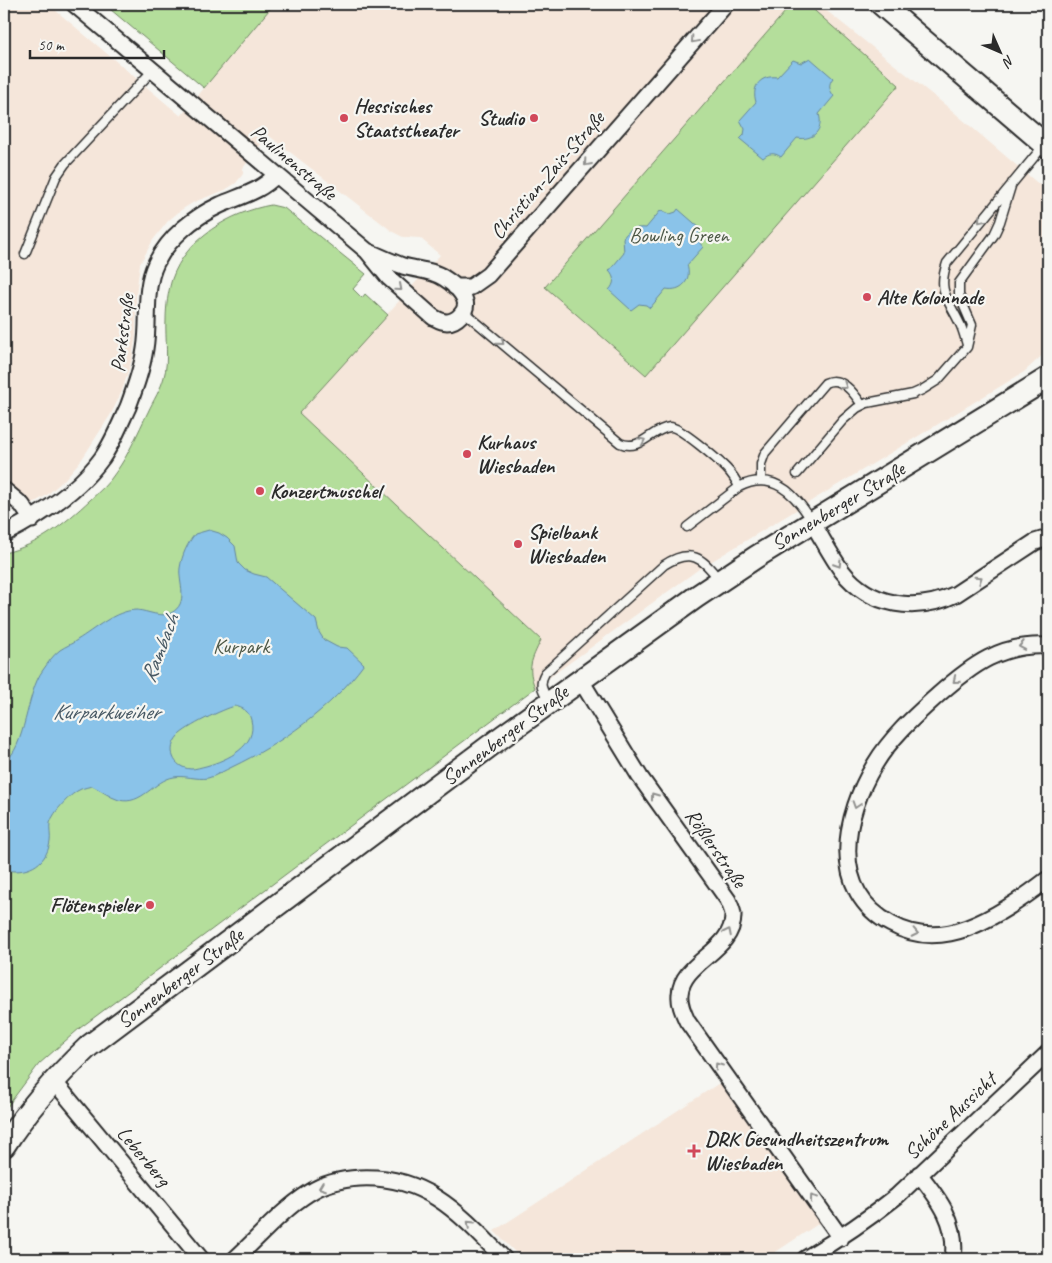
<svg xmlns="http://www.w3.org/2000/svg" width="1052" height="1263" viewBox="0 0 1052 1263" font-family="Caveat,sans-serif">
<rect width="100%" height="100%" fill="#f6f6f2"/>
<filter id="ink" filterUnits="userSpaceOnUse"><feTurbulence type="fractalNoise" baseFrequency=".02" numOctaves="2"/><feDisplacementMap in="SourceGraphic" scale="10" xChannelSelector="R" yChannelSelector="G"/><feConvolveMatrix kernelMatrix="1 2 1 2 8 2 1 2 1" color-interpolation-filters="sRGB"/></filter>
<g filter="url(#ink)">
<path fill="#f5e6da" d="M 4,4 L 48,4 L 181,116 L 274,4 L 818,4 L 949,108 L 1048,192 L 1048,350 L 1024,372 L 699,569 L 535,688 L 529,673 L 532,657 L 541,640 L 299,413 L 440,255 L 420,238 L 403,237 L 393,232 L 268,135 L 243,168 L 243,174 L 236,183 L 225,190 L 194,202 L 181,210 L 168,221 L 153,240 L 140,264 L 136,295 L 136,335 L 132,359 L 122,391 L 111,414 L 82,459 L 64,480 L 47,495 L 28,506 L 4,485 Z
M 724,1080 L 821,1222 L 765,1259 L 522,1259 L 494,1231 Z"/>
<path fill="#b4de9b" stroke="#708463" d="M 104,4 L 274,4 L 204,88 Z
M 792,4 L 807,4 L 899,85 L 646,375 L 545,287 Z
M 271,205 L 284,208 L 366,274 L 353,289 L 362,298 L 365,294 L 388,315 L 299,413 L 541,640 C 531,661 527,667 535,688 L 80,1028 L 39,1064 L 4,1111 L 4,553 C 39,545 64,524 90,500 C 99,492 109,483 116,472 C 129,454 138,432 148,412 C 153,401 161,389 164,377 C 169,361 165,338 166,320 C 166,307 168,292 172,279 C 186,238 231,212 271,205 Z"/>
<path fill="#8ac3e9" stroke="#64869d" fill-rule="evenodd" d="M 810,58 L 833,78 C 828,84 829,90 834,96 L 819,114 C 824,130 813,141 797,138 L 781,157 C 774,152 769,153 763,158 L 740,139 L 744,135 L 745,129 L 740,120 L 756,102 C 751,86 761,75 777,77 L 793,60 L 801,63 Z
M 678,209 L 701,229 L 698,236 L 700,243 L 703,247 L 687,265 C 692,280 682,292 666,289 L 650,308 L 646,305 L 639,304 L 631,310 L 609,290 C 615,284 615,277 609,271 L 624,253 L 623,238 C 629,229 636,227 646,228 L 661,210 L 670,214 L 676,212 Z
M 209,530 L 219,533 L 227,538 L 235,546 L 238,563 L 245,570 L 254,574 L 266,577 L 316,620 L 319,632 L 324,640 L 337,647 L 347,648 L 364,664 C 331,709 282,743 232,767 C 225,770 216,776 208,778 C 197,780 184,775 174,777 C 154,780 142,806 119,800 C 109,797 101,790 92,786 C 88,787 84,788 81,789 C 71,793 53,812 50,823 C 49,829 51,836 50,842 C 46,866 26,874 4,870 L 4,762 C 26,749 26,692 43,670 C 48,663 53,655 60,650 C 66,646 72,644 77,640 C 94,630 115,610 137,610 C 148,611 161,618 171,613 C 190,603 178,583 180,568 C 182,555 187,544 195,534 ZM 235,706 C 243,708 249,711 251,720 C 258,746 227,760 206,766 C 201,767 196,769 191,769 C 173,768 166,749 178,736 C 186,727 223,709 235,706 Z"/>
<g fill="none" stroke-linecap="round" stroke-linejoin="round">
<defs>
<path id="lane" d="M 25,254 L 56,177 L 65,164 L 153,70
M 463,311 L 620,443 C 641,452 651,429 670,427 C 679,426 718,460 726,468 C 732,474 736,480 739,487
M 967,345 C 965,338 963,329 959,322 C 948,299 937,291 947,263 L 1044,145
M 797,474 L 843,420 L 857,408 L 867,403 L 913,394 L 922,390 L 938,380 L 967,347 L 972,325 L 959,295 L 959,283 L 994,235 L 1000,222 L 1012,183
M 761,481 L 761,464 L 765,453 L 825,383 C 841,375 854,393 862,405
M 687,527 L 739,487 C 772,470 795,493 811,520
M 549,701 C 543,691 538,685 545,673 L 664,565 C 690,548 703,557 719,580"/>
<path id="street" d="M 74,4 L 367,251 L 389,278 L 433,317 C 437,319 441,322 447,322 C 456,322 468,311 465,301 C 463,292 452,283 444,278 C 433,270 417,270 403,266 C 391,262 379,256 367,251
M 455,287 L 471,287 L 488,275 L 726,4
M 4,490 L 22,505 L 32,520
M 812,522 C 822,538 831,556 842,571 C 870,607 917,613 956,594 L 1035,542 L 1048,538
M 4,534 C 40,516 78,491 102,458 C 113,442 120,424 128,407 C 135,388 142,369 145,349 C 150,320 143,290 156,263 C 169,237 194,217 220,205 C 240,196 260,192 276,175
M 1048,646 C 1001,643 972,665 938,695 C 915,716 891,737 875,764 C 844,815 828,890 891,924 C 909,934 930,937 950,933 C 984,926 1021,900 1048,879
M 580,679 L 640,777 L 728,900 C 730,905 733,911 733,915 C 734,951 682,961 680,994 C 679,1004 683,1012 687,1021 L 841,1238
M 53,1080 L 201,1259
M 919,1174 C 940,1200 958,1224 953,1259
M 235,1259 C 259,1237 282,1210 309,1193 C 324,1183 343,1179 360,1178 C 427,1175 461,1215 504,1259
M 805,1259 C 837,1240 867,1220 897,1196 L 1048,1053"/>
<path id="secondary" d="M 881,4 L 1048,147
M 4,1146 C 28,1108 56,1077 89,1046 L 503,736 L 696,597 L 756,557 L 1048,378"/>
</defs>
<use href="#lane" stroke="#2b2b2b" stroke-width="11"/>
<use href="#street" stroke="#2b2b2b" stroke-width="19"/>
<use href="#secondary" stroke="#2b2b2b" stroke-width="25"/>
<use href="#lane" stroke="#f6f6f2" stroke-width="8"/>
<use href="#street" stroke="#f6f6f2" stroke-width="15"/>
<use href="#secondary" stroke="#f6f6f2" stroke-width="21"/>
</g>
<defs><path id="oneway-chevron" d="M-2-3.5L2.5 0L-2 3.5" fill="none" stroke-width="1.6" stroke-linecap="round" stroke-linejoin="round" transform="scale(1.25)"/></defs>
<g stroke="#90908e">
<use href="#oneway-chevron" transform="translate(694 40) rotate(131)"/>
<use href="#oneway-chevron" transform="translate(587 163) rotate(131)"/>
<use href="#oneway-chevron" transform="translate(981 220) rotate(130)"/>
<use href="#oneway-chevron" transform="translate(399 288) rotate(41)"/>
<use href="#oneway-chevron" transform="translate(501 342) rotate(40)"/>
<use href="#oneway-chevron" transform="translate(844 386) rotate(33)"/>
<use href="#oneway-chevron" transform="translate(642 441) rotate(-26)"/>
<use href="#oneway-chevron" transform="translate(838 564) rotate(58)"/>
<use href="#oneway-chevron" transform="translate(979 579) rotate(-34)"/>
<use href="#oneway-chevron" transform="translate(1022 646) rotate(170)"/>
<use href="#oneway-chevron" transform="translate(956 680) rotate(141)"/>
<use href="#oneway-chevron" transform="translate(654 796) rotate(-126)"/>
<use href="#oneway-chevron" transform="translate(856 805) rotate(108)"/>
<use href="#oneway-chevron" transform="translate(728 932) rotate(-63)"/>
<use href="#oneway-chevron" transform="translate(915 933) rotate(12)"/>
<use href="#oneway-chevron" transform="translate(718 1066) rotate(-125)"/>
<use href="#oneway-chevron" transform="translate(322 1187) rotate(159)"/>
<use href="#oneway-chevron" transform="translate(813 1198) rotate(-126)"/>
<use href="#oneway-chevron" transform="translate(470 1224) rotate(-136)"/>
</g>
</g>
<g fill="#d1495b" stroke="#f6f6f2" stroke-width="2">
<circle cx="344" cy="118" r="5"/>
<circle cx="534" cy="118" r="5"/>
<circle cx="867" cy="297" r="5"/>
<circle cx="467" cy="454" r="5"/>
<circle cx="260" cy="491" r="5"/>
<circle cx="518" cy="544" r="5"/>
<circle cx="150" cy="905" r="5"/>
<path d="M691.5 1143.5h5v5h5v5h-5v5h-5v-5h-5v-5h5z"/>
</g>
<g text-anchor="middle" stroke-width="4.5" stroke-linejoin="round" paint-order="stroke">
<g font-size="21" font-weight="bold" fill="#2b2b2b" stroke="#f6f6f2" text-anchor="start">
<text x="354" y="113">Hessisches<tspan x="354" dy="24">Staatstheater</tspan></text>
<text x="524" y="125" text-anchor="end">Studio</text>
<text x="877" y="304">Alte Kolonnade</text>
<text x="477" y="449">Kurhaus<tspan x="477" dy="24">Wiesbaden</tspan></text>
<text x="270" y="498">Konzertmuschel</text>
<text x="528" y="539">Spielbank<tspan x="528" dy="24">Wiesbaden</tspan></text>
<text x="140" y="912" text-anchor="end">Flötenspieler</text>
<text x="705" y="1146">DRK Gesundheitszentrum<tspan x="705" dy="24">Wiesbaden</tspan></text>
</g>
<g font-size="21" fill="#2b2b2b" stroke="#f6f6f2">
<text transform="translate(294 162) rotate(40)" y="7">Paulinenstraße</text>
<text transform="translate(547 175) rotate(-49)" y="7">Christian-Zais-Straße</text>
<text transform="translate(122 333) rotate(-83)" y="7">Parkstraße</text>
<text transform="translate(838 506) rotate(-31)" y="7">Sonnenberger Straße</text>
<text transform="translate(505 735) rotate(-37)" y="7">Sonnenberger Straße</text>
<text transform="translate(716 848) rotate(55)" y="7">Rößlerstraße</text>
<text transform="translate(180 978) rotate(-37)" y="7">Sonnenberger Straße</text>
<text transform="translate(950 1116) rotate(-43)" y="7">Schöne Aussicht</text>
<text transform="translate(144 1156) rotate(50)" y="7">Leberberg</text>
</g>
<g font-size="21" fill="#4d5847" stroke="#f6f6f2">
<text x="679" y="242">Bowling Green</text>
<text x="241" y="653">Kurpark</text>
</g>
<g font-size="22" font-style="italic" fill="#485964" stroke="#f6f6f2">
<text transform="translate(159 648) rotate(-69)" y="8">Rambach</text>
<text x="106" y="719">Kurparkweiher</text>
</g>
</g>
<rect width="1052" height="1263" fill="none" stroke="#f6f6f2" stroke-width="20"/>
<rect x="10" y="10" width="1032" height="1243" fill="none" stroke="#2b2b2b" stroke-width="2" filter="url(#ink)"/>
<g transform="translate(1000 52) rotate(135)" stroke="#f6f6f2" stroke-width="4" paint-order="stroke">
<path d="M0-4L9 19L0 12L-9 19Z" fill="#2b2b2b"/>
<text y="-8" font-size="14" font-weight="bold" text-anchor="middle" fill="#2b2b2b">N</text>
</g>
<path d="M30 50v8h134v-8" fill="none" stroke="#2b2b2b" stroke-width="2.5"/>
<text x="38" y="50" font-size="15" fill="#2b2b2b" stroke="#f6f6f2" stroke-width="4" paint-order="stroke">50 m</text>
</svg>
